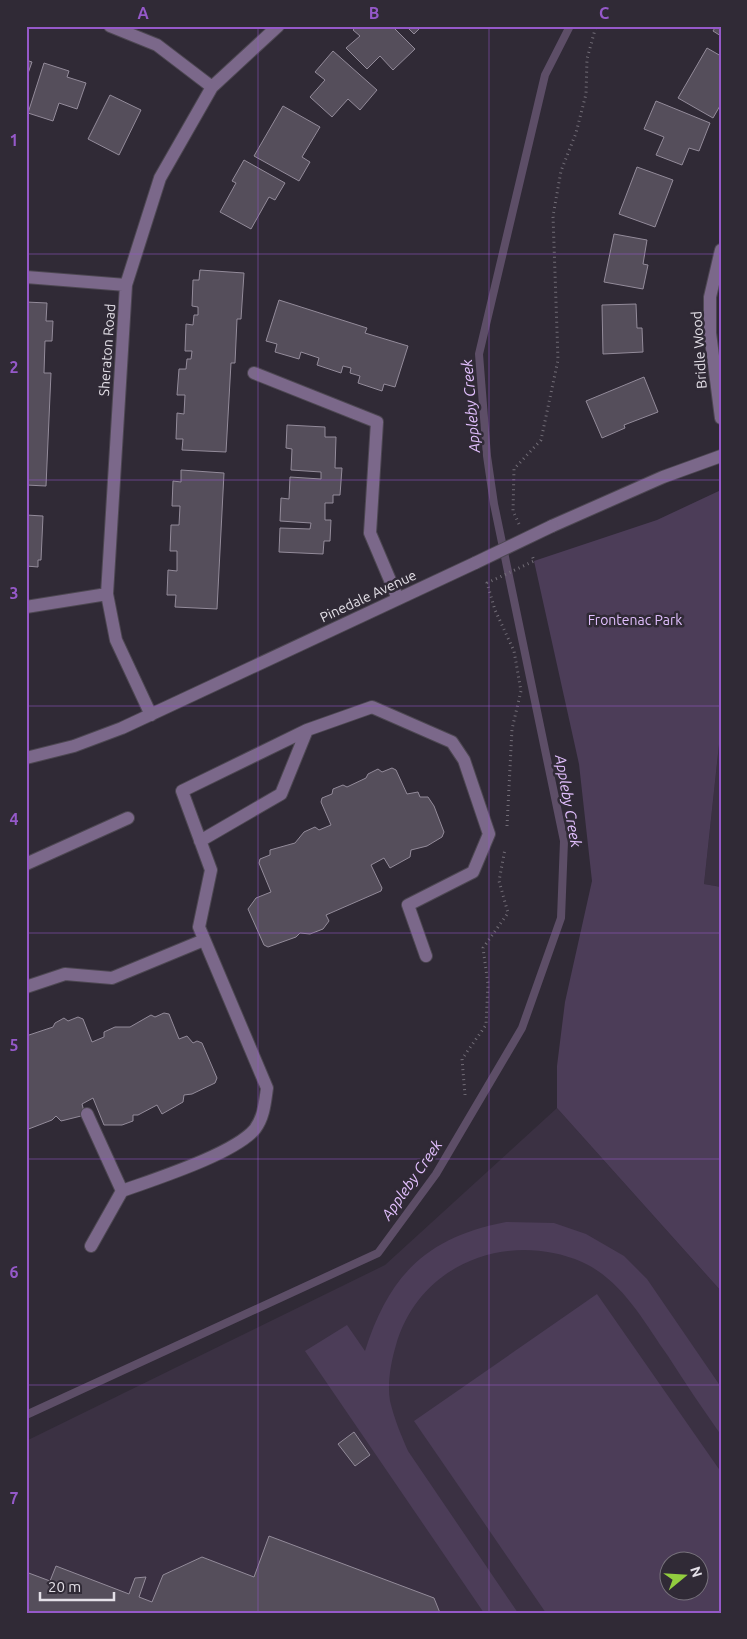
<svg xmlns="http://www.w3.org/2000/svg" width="747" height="1639" viewBox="0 0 747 1639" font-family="Ubuntu,sans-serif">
<rect width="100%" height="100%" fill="#302a36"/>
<path fill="#3b3143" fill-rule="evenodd" d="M 721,726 L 721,887 L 704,884 Z
M 557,1108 L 721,1291 L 721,1613 L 26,1613 L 26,1441 L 385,1265 ZM 670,1562 L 700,1562 L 700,1592 L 670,1592 Z"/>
<path fill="#4c3d58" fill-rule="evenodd" d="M 721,490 L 721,726 L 704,884 L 721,887 L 721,1291 L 557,1108 L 557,1066 L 565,1002 L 592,881 L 579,764 L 534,561 L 657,520 Z
M 506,1222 L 554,1223 L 586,1234 L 624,1256 L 647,1279 L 721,1387 L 721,1435 C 703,1409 685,1383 668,1356 C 644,1322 622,1280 582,1262 C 507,1230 419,1264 396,1345 C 391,1362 387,1383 390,1401 C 394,1418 401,1435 408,1451 L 518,1613 L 484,1613 L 305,1351 L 347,1325 L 365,1351 C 389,1275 427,1237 506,1222 Z
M 597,1294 L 721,1472 L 721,1613 L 546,1613 L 414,1421 ZM 670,1562 L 700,1562 L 700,1592 L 670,1592 Z"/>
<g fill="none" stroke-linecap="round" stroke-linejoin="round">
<path stroke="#5d4e67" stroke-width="8" d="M 26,1415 L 378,1253 L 436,1174 L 522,1028 L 561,918 L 564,841 L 494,504 L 487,456 L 479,354 L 545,75 L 570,26"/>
</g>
<path fill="#554e5b" stroke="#938b9a" d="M 357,26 L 392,26 L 415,49 L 393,70 L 380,56 L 367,69 L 346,48 L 360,36 L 353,30 Z
M 406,26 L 422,26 L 414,34 Z
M 716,26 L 721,26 L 721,36 L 713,31 Z
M 707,48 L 721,56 L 721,104 L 713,118 L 678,98 Z
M 333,51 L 377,90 L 360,110 L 348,99 L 332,117 L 310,97 L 325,80 L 315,72 Z
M 26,60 L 32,62 L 26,79 Z
M 44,63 L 69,71 L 67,77 L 86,83 L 77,109 L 59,103 L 53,121 L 28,113 Z
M 110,95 L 141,110 L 119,155 L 88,139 Z
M 656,101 L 710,123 L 699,151 L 689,148 L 682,165 L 656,155 L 664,137 L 644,129 Z
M 283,106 L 320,127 L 302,157 L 310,162 L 299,181 L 254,156 Z
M 244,160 L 285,183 L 275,200 L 269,197 L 251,229 L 220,212 L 236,183 L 232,181 Z
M 637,167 L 673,180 L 655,227 L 619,214 Z
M 614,234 L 647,240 L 643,264 L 648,265 L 643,289 L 604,282 Z
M 200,270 L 244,273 L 241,319 L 237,319 L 235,363 L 231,363 L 226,452 L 182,450 L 183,439 L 176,439 L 177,413 L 184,414 L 185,395 L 177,395 L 179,369 L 186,369 L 187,359 L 191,359 L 192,351 L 185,351 L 186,324 L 193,325 L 194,315 L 198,315 L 198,307 L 192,306 L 193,280 L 199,280 Z
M 279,300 L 367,328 L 365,333 L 408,346 L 395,387 L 384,384 L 382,391 L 358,383 L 360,376 L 350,373 L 351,368 L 343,366 L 341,373 L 317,365 L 319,358 L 301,352 L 299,359 L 275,352 L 277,344 L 266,341 Z
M 26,302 L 47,303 L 46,321 L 53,321 L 52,341 L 45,341 L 44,373 L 51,373 L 46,486 L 26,485 Z
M 636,304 L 637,328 L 642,328 L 643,352 L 603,354 L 602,305 Z
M 644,377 L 658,412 L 624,425 L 625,428 L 602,438 L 586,401 Z
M 287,425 L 325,427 L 325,437 L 336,437 L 335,468 L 342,468 L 340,495 L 333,495 L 333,503 L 325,503 L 325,520 L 331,520 L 330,541 L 324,541 L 323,554 L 279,552 L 280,528 L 310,529 L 311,523 L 280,521 L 281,498 L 289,499 L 290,477 L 321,479 L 321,472 L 291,470 L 292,449 L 286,448 Z
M 181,470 L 224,473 L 217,609 L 175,607 L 176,595 L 167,595 L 168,570 L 177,571 L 177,551 L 170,551 L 171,525 L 179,525 L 180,506 L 172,506 L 173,481 L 181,482 Z
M 26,515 L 43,516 L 41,560 L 38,560 L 38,567 L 26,566 Z
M 392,768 L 396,770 L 407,794 L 418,792 L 420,797 L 428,797 L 434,806 L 444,832 L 442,837 L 427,846 L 411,850 L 410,857 L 390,868 L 384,858 L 371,865 L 382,888 L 381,891 L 326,915 L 329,921 L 323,929 L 310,934 L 300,933 L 296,937 L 268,947 L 264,945 L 248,909 L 256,898 L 271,892 L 259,863 L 260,859 L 270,855 L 270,850 L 295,843 L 304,832 L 315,827 L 319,830 L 331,825 L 321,802 L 322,798 L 332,794 L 333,789 L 343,785 L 347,787 L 366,778 L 368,774 L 378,769 L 382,772 Z
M 164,1013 L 169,1014 L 179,1039 L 187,1036 L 193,1043 L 197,1041 L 202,1043 L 217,1078 L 215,1083 L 192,1094 L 184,1095 L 183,1102 L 162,1114 L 157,1105 L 138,1115 L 133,1115 L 133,1121 L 122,1125 L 104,1125 L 93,1098 L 82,1104 L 85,1115 L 61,1121 L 56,1116 L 52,1120 L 26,1130 L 26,1036 L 53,1027 L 55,1023 L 64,1018 L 68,1021 L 78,1017 L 83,1019 L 92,1042 L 104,1037 L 104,1032 L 115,1027 L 130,1027 L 151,1015 L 155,1017 Z
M 354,1432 L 370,1455 L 355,1466 L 338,1444 Z
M 269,1536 L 434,1598 L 440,1613 L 26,1613 L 26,1572 L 50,1581 L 56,1566 L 129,1594 L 135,1578 L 146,1577 L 139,1597 L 152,1602 L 163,1575 L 202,1557 L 254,1577 Z"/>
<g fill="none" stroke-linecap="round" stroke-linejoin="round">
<defs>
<path id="minor" d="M 110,26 L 157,45 L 212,87
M 721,250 L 710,297 L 710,333 L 721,418
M 26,277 L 126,285
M 254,373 L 377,422 L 370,533 L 398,599
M 552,526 L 663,477 L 721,456
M 26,607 L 107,594
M 151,715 L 116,640 L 107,594 L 126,285 L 160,178 L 212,87 L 278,26
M 26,758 L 74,746 L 122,728 L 475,563
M 200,841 L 281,794 L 307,730
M 26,864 L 128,818
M 26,987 L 65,974 L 112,978 L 204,940
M 87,1114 L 122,1191 C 155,1179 234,1154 255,1129 C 264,1117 265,1102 267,1088 L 199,927 L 211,870 L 182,791 L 307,730 L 372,707 L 452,742 L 464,760 L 489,834 L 473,872 L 408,905 L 426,956
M 91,1246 L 122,1191"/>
</defs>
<use href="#minor" stroke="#4d4752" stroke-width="14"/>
<path stroke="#726d77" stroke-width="3" stroke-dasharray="1 4" stroke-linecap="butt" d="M 519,524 L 513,511 L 514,469 L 541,440 L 558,360 L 553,216 L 561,171 L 576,133 L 586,94 L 587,59 L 596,26
M 507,826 L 512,729 L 521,691 L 514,651 L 495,610 L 487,583 L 534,561 L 532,555
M 465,1095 L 462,1059 L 486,1025 L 488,984 L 483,948 L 508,913 L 499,881 L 505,849"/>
<use href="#minor" stroke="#7b688a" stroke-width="12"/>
<defs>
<path id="minor-bridge" d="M 475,563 L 552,526"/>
</defs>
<use href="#minor-bridge" stroke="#4d4752" stroke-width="14" stroke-linecap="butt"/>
<use href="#minor-bridge" stroke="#7b688a" stroke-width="12"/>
</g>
<path fill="none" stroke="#9559c9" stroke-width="1" stroke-opacity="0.55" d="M 258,26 L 258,1613M 489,26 L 489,1613M 26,254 L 721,254M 26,480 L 721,480M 26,706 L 721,706M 26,933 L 721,933M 26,1159 L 721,1159M 26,1385 L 721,1385"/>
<g text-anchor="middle" stroke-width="5" stroke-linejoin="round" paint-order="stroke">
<g font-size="14" fill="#e4e0e8" stroke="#302a36">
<text transform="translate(107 350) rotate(-86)" y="5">Sheraton Road</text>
<text transform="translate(699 350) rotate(-94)" y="5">Bridle Wood</text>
<text transform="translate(368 596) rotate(-25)" y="5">Pinedale Avenue</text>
</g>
<g font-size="14" fill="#e1bffe" stroke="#302a36">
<text x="635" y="625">Frontenac Park</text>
</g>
<g font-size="15" font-style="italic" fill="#e3c0ff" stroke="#302a36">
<text transform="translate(471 406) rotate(-95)" y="5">Appleby Creek</text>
<text transform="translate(568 801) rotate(80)" y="5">Appleby Creek</text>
<text transform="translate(412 1180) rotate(-55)" y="5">Appleby Creek</text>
</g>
</g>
<rect width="747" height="1639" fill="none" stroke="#302a36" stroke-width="55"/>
<g transform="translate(684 1576) rotate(72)"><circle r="24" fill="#302a36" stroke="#78737d"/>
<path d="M0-4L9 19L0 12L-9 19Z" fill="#92cd3f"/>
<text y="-8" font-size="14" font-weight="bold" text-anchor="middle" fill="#e4e0e8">N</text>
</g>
<path d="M40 1592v8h74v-8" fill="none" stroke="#e4e0e8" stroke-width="2.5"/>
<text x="48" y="1592" font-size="15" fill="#e4e0e8" stroke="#302a36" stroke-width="4" paint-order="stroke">20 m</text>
<rect x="28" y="28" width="692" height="1584" fill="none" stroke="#9559c9" stroke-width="2"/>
<g font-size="16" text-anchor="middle" font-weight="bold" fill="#9559c9">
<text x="143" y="19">A</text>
<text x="374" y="19">B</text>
<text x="604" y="19">C</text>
<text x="14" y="146">1</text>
<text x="14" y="373">2</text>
<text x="14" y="599">3</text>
<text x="14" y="825">4</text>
<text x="14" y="1051">5</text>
<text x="14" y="1278">6</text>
<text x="14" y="1504">7</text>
</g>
</svg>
